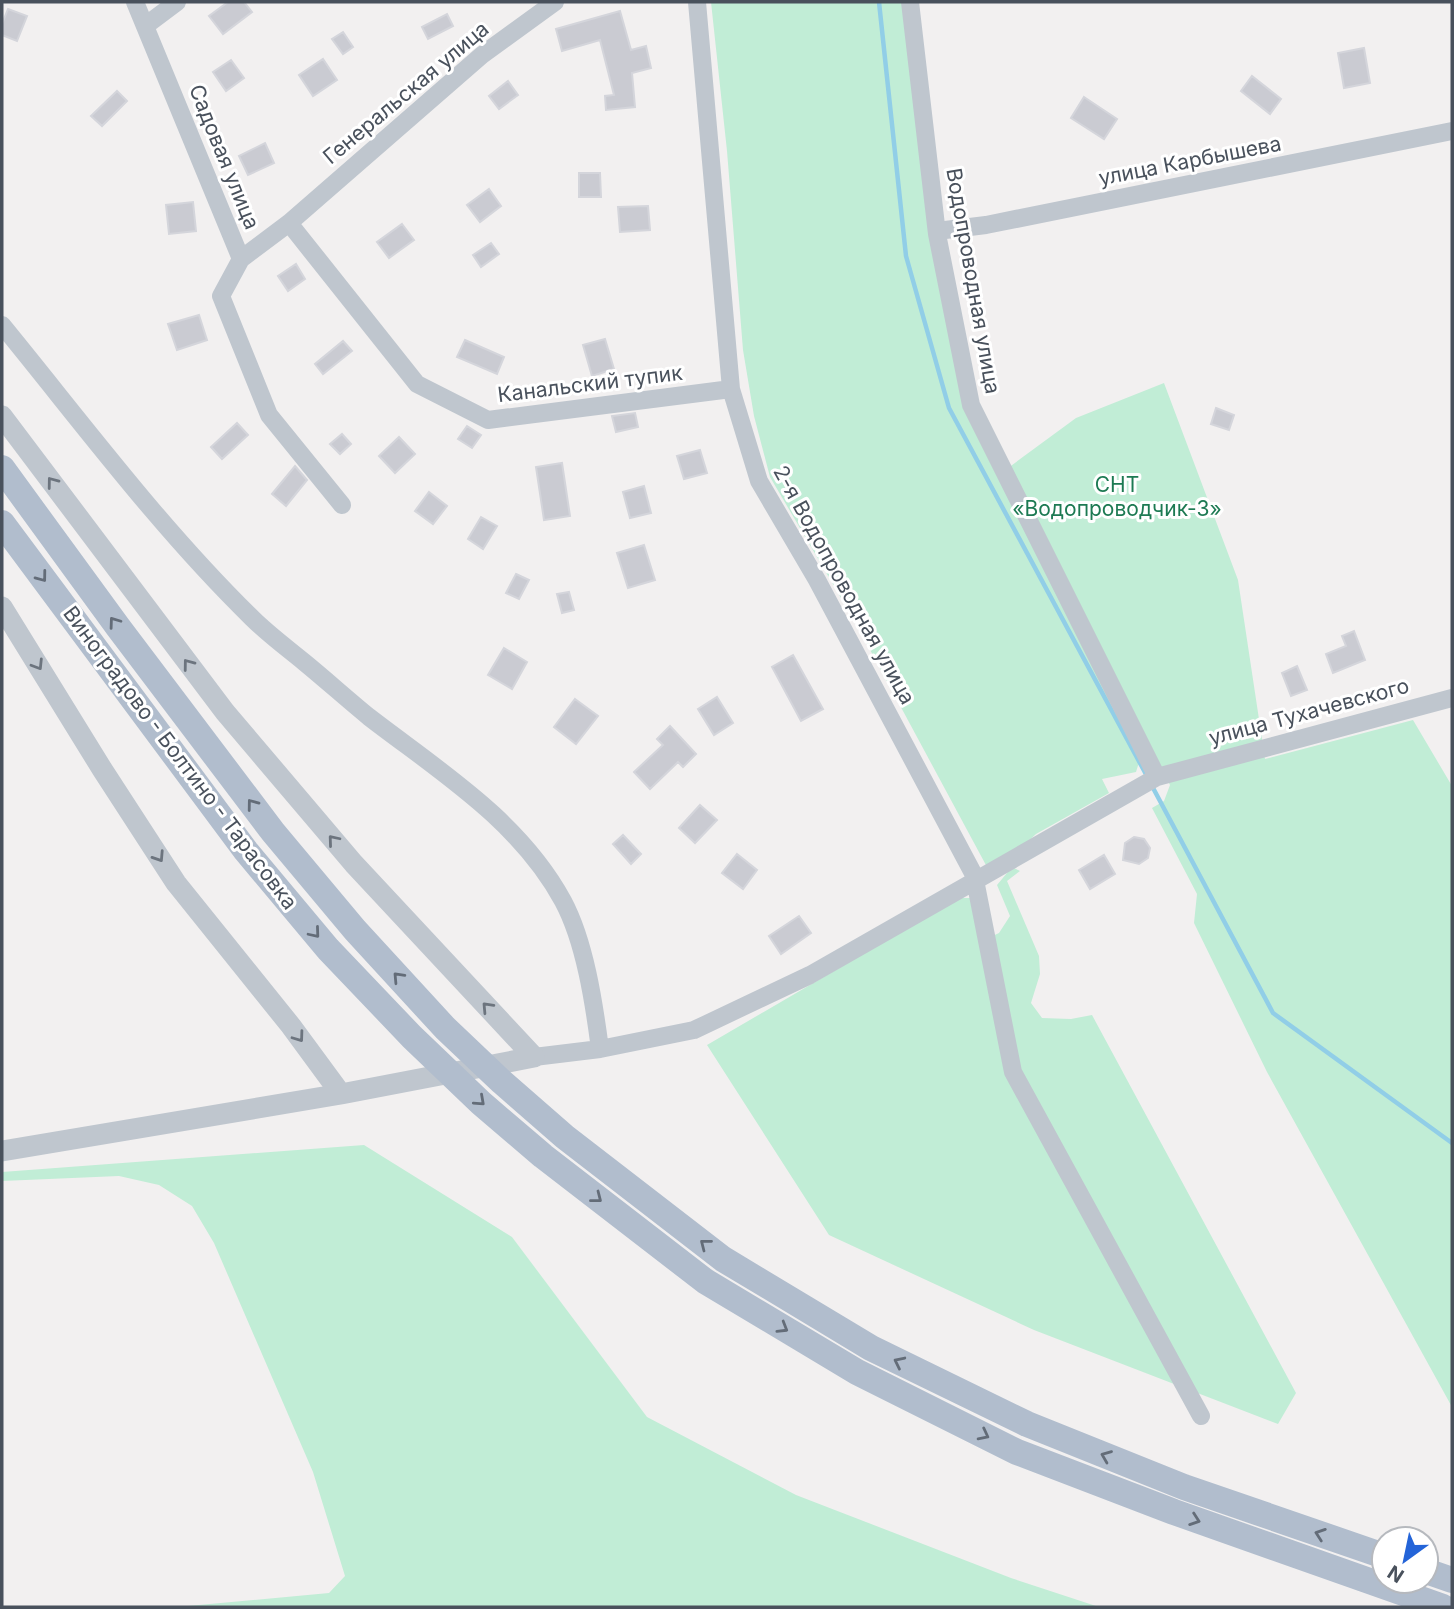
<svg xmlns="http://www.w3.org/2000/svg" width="1454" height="1609" viewBox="0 0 1454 1609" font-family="Inter,sans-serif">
<rect width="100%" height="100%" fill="#f2f0f0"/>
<path fill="#c1edd6" d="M 711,2 L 902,2 L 965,406 L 1141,756 L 1136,772 L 1102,779 L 1109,793 L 1036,834 L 1020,849 L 987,867 L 854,620 L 770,477 L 754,416 L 743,350 L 727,151 Z
M 1164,383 L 1238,580 L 1265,759 L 1413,720 L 1452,786 L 1452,1407 L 1267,1072 L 1194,923 L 1197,894 L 1152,808 L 1164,801 L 1170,785 L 1087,628 L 1008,468 L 1076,418 Z
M 1012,867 L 1020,871 L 1007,881 L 1039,956 L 1040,974 L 1031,1003 L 1042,1018 L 1071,1019 L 1092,1015 L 1296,1393 L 1278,1424 L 1034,1330 L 829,1235 L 707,1045 L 959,898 L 973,898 L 984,940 L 999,933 L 1010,916 L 997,885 Z
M 364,1145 L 512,1237 L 647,1417 L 796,1495 L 1011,1578 L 1099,1607 L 177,1607 L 329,1593 L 345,1576 L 313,1472 L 214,1243 L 192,1206 L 159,1185 L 119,1176 L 2,1181 L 2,1172 Z"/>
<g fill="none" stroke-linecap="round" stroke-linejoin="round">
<path stroke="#91cee7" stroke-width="4.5" d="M 879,2 L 906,256 L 949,408 L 1148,778
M 1152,786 L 1273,1013 L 1452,1143"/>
</g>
<path fill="#cacbd2" stroke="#d4d5db" stroke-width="2" d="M 228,2 L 244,2 L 252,12 L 223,34 L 209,16 Z
M 8,9 L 27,16 L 17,41 L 2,35 L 2,24 Z
M 620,11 L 631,50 L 646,46 L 651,68 L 632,73 L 635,107 L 606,110 L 605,96 L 614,95 L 600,40 L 562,51 L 556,29 Z
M 447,14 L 453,26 L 428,39 L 422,27 Z
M 343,32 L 353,47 L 343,54 L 332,39 Z
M 1364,48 L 1370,83 L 1344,88 L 1338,53 Z
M 323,59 L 337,80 L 313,96 L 299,75 Z
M 231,60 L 244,78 L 226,91 L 213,72 Z
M 1252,76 L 1281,99 L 1270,114 L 1241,91 Z
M 508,81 L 518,95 L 499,109 L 489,96 Z
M 117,91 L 127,101 L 102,126 L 91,116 Z
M 1084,97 L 1117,119 L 1104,139 L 1071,118 Z
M 265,143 L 274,163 L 248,175 L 239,156 Z
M 579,173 L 600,173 L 601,197 L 579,197 Z
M 489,189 L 501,206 L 480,222 L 467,205 Z
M 193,202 L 196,231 L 169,234 L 166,205 Z
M 648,206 L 650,230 L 620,232 L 618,207 Z
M 402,224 L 414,240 L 389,258 L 377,242 Z
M 491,243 L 499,254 L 481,267 L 473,255 Z
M 296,264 L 305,279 L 288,291 L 278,276 Z
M 199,315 L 207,340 L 177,350 L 168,324 Z
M 605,339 L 614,369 L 592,376 L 583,345 Z
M 465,340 L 504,357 L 497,374 L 457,357 Z
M 343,341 L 352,351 L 323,374 L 315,364 Z
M 1216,408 L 1234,415 L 1229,430 L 1211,424 Z
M 635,413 L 638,427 L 616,432 L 612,416 Z
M 237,423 L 248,435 L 222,459 L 211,447 Z
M 467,426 L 481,435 L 472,448 L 458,439 Z
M 342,434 L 351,444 L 340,454 L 330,444 Z
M 399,437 L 415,454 L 395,473 L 379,456 Z
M 700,450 L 707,473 L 684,479 L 677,456 Z
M 562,463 L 570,516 L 544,520 L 536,467 Z
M 295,466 L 307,480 L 286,506 L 272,494 Z
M 644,486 L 651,513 L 630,518 L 623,492 Z
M 429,492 L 447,506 L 433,524 L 415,511 Z
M 481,517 L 497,526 L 483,549 L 468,539 Z
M 644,545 L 655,580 L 628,588 L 617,553 Z
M 516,574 L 529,580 L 519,599 L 506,593 Z
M 569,592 L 574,610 L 562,613 L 557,594 Z
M 1354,631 L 1365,660 L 1333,673 L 1326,654 L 1346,646 L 1342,636 Z
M 504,648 L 527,662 L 512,689 L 488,675 Z
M 793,655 L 823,709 L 801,721 L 772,667 Z
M 1297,666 L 1307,690 L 1291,696 L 1282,673 Z
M 717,697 L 733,723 L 714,735 L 698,709 Z
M 575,699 L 598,716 L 576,744 L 554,727 Z
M 670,726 L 696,754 L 683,767 L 678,762 L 650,789 L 634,772 L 663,745 L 657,739 Z
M 700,805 L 717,820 L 695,843 L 679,828 Z
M 623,835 L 641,854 L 631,864 L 613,844 Z
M 1134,837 L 1144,839 L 1150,848 L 1148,858 L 1139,864 L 1123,860 L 1125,843 Z
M 737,854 L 757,870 L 743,889 L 722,873 Z
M 1104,855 L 1115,874 L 1090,889 L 1079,870 Z
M 799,916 L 811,933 L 781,954 L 769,936 Z"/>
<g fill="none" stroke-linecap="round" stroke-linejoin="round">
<path stroke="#bfc6ce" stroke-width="18" d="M 135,2 L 241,259 L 221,296 L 269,415 L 342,505
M 697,2 L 731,389 L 759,481 L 817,580 L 974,875 L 1013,1072 L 1201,1416
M 910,2 L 937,234 L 971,405 L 1157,777
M 145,26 L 177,2
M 289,223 L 417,384 L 488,420 L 731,389
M 937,231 L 986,225 L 1452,131
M 241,259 L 289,223 L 482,55 L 555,2
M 2,325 C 83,424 160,528 252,618 C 268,634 287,648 304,662 C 326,680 347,699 369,717 C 439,771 519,820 563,901 C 585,942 594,1003 600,1049
M 534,1057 L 600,1049 L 694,1030 L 810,975 L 1157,777 L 1452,698"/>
<path stroke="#bfc6ce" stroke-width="21" d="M 2,416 L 225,712 L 354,864 L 534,1057
M 2,607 L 102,769 L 176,883 L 291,1026 L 341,1094
M 2,1151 L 341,1094 L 534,1057"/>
<path stroke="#b1bdcd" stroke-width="26" d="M 2,468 L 118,627 L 273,832 L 355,930 L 445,1028 L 502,1082 L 565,1137 L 723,1259 L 871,1348 L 1027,1424 L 1184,1487 L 1384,1556
M 2,523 L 246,851 L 328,949 L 412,1037 L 481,1103 L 543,1156 L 705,1281 L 857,1372 L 1017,1452 L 1174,1512 L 1443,1607
M 1426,1571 L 1452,1580"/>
</g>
<defs><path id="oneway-chevron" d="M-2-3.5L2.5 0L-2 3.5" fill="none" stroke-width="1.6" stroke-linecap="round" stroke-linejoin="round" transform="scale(1.75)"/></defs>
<g stroke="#6c747e">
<use href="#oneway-chevron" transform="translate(52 482) rotate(-127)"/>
<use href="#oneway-chevron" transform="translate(188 664) rotate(-127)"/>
<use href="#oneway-chevron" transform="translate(38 665) rotate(58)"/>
<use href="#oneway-chevron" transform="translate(333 840) rotate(-130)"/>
<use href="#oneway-chevron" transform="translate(159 857) rotate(57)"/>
<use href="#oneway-chevron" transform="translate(487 1007) rotate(-133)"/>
<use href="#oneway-chevron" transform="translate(299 1037) rotate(54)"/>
</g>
<g stroke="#636c78">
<use href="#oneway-chevron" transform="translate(42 577) rotate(53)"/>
<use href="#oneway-chevron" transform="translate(114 622) rotate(-126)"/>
<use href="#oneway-chevron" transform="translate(252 804) rotate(-127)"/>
<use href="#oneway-chevron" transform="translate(315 933) rotate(50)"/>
<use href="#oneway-chevron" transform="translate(398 977) rotate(-133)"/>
<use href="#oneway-chevron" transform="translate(480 1101) rotate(42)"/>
<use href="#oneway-chevron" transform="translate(597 1198) rotate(38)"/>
<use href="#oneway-chevron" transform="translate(705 1244) rotate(-142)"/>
<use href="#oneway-chevron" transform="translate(783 1328) rotate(31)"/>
<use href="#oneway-chevron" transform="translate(899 1362) rotate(-154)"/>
<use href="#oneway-chevron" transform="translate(984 1435) rotate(27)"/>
<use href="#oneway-chevron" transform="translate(1106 1456) rotate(-158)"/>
<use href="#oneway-chevron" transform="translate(1195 1520) rotate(19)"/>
<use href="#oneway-chevron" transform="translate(1320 1534) rotate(-161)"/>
</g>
<g text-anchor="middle" stroke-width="6" stroke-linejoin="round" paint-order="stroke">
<g font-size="21" fill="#49515c" stroke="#fff">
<text transform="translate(406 93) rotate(-40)" y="7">Генеральская улица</text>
<text transform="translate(224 157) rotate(68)" y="7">Садовая улица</text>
<text transform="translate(1190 161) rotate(-11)" y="7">улица Карбышева</text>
<text transform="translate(973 281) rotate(80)" y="7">Водопроводная улица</text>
<text transform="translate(590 384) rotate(-7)" y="7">Канальский тупик</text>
<text transform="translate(844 585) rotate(61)" y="7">2-я Водопроводная улица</text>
<text transform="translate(1309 712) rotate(-15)" y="7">улица Тухачевского</text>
<text transform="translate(180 758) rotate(53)" y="7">Виноградово - Болтино - Тарасовка</text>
</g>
<g font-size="21" fill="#1d7a53" stroke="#fff">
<text x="1117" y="492">СНТ<tspan x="1117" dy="24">«Водопроводчик-3»</tspan></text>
</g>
</g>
<rect width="1454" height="1609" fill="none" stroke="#49515c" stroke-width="7"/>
<g transform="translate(1405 1560) rotate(213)"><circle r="33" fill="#ffffff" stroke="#b6b9be" stroke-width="2"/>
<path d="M0-5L12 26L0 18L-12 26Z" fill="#2464d8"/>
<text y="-10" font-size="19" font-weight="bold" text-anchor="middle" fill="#49515c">N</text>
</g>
</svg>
